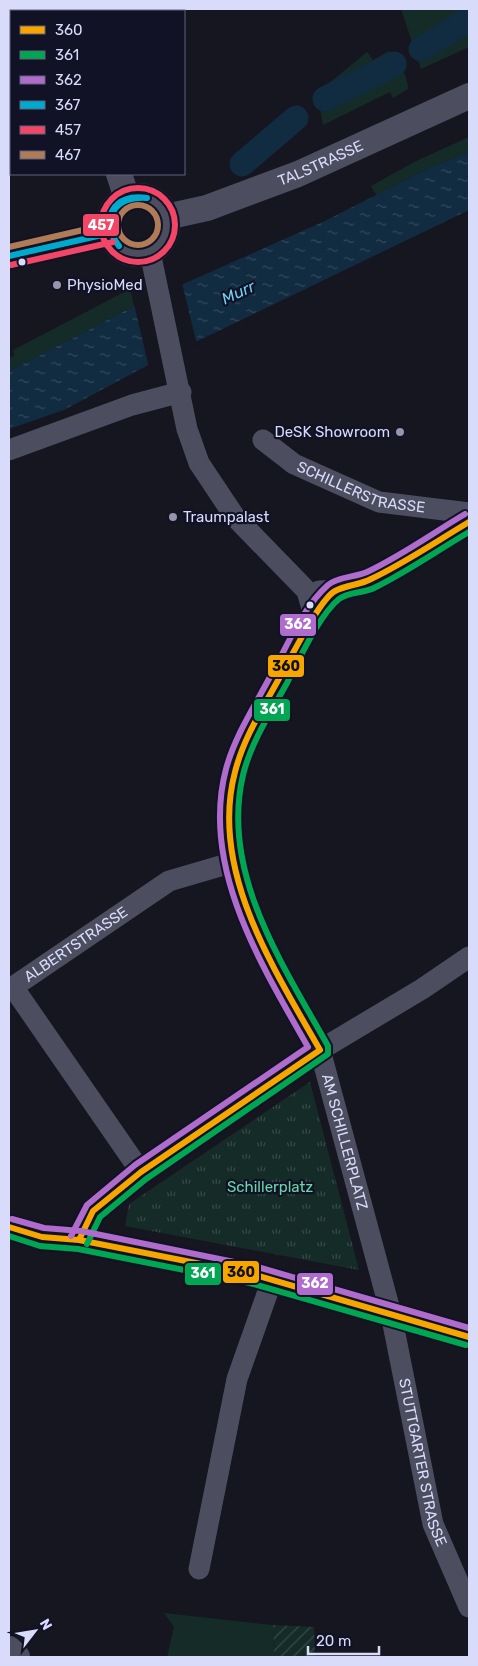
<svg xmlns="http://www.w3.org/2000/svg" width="478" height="1666" viewBox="0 0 478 1666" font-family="Rubik,sans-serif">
<defs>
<pattern id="park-tufts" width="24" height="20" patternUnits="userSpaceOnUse" patternTransform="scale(1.25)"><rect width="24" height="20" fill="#152b27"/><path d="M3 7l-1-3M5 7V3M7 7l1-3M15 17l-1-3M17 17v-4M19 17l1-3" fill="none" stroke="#364947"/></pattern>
<pattern id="garden-furrows" width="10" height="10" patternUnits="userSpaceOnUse" patternTransform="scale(1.25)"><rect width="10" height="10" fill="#152b27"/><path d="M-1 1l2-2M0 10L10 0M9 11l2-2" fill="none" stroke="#364947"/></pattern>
<pattern id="water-ripples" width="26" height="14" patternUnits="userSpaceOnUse" patternTransform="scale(1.25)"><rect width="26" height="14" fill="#112b41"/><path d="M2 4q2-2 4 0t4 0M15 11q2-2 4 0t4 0" fill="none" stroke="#33495d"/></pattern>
</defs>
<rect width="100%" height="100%" fill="#161620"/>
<path fill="#152b27" d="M 401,9 L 469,9 L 469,47 L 421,69 Z
M 389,51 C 398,63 408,74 408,89 L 393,98 L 390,92 L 323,125 L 317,93 L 367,52 L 373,60 Z
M 469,137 L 469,152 L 429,168 L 376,195 L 371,186 L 414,162 Z
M 130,289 L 134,306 L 9,371 L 9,358 L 14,356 L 13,350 Z
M 164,1613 L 273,1625 L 274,1657 L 167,1657 L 174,1627 Z"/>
<path fill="url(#park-tufts)" d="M 310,1082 L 359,1270 L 125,1226 L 129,1204 Z"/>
<path fill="url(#garden-furrows)" d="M 273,1625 L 314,1627 L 315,1657 L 274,1657 Z"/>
<path fill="url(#water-ripples)" d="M 469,152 L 469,210 L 150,364 L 64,410 L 9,429 L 9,371 L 134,306 L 325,221 L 429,168 Z"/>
<path fill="#161620" d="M 182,283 L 197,345 L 149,367 L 134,304 Z"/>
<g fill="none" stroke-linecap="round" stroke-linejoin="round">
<path stroke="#112b41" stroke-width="25" d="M 421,49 L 466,21
M 325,99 L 394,64
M 242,164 L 296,118"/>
<g stroke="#4c4e60" stroke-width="21">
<path d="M 150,252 L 187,429 L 199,463 L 235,517 L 307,591 L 314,616"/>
<path d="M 9,256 L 111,233"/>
<path id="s1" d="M 263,440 L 294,464 L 379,502 L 469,513"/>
<path d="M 9,450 L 132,405 L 181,392"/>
<path d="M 319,591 C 370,591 426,547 469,522"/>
<path id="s2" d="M 334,591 L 314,616 L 249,733 L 239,758 L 231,792 L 230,828 L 234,862 L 252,923 L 265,954 L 320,1050 L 391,1314 L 433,1524 L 469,1607"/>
<path id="s3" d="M 141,1172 L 13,987 L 169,881 L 234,862"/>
<path d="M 9,1227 L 42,1237 L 79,1240 L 252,1274 L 351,1301 L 469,1337"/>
<path d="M 79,1240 L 93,1211 L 141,1172 L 320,1050 L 422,989 L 469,957"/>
<path d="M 199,1569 L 237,1379 L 272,1280"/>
</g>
<g stroke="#4c4e60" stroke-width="26">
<path d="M 65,9 L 66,11"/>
<path d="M 119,174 L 127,198"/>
<circle cx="138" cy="225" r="29"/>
<path id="s4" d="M 166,217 L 207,208 L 298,174 L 469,96"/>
<path d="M 9,1649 L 17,1657"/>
</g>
<defs>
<path id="bus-1" d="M 9,1227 L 42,1237 L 79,1240 L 252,1274 L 469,1337
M 79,1240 L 93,1211 L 141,1172 L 320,1050 C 274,969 209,870 235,772 C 244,736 265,705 282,673 C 292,656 320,599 335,591 C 346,585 360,585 371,579 C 405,563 437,541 469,522"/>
<path id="bus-2" d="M 9,1236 L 40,1246 L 78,1249 L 250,1283 L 466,1345
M 87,1244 L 100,1217 L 146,1179 L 328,1054 L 328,1046 C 283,965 220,873 243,775 C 251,742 271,712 287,683 C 299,660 319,615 339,599 C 348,592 364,593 374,588 C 407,572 438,550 469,532"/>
<path id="bus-3" d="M 12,1219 L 44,1228 L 81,1231 L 254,1266 L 469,1328
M 71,1236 L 87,1205 L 135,1165 L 308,1047 C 262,966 200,867 226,769 C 235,736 254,707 270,677 C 287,647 302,608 328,585 C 337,577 356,577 367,572 C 401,556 433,533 465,514"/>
<path id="bus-4" d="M 119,246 C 98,220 114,192 147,198
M 119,246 C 99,220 115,195 147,198
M 9,256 L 111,233"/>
<path id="bus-5" d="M101 225a37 37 0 1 1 74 0a37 37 0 1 1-74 0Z
M 11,265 L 113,242"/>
<path id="bus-6" d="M118 225a20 20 0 1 1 40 0a20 20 0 1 1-40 0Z
M 9,247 L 109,224"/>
</defs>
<use href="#bus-1" stroke="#111225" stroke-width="10"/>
<use href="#bus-2" stroke="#111225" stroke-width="10"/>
<use href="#bus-3" stroke="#111225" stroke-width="10"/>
<use href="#bus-4" stroke="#111225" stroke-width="10"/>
<use href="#bus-5" stroke="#111225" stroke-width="10"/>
<use href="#bus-6" stroke="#111225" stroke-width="10"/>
<use href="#bus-1" stroke="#f7a600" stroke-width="6"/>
<use href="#bus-2" stroke="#00a651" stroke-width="6"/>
<use href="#bus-3" stroke="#b06ccc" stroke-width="6"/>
<use href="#bus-4" stroke="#00a9ce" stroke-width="6"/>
<use href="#bus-5" stroke="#f34667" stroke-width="6"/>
<use href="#bus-6" stroke="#b07c57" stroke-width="6"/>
</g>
<g fill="#d9dbfb" stroke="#111225" stroke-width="2">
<circle cx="22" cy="262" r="4.5"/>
<circle cx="310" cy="605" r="4.5"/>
</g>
<g fill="#9596ae" stroke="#111225" stroke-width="2">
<circle cx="57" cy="285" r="5"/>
<circle cx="400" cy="432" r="5"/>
<circle cx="173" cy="517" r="5"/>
</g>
<g text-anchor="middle" stroke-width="4.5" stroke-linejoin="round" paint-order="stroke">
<g font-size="15" fill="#d9dbfb" stroke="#111225">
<text dy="5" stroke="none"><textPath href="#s4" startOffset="164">TALSTRASSE</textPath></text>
<text dy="5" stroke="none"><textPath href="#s1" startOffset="111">SCHILLERSTRASSE</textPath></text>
<text dy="5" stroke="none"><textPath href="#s3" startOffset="301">ALBERTSTRASSE</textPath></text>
<text dy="5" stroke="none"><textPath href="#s2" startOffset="601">AM SCHILLERPLATZ</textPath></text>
<text dy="5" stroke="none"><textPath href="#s2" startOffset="931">STUTTGARTER STRASSE</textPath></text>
</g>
<g font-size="15" fill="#d9dbfb" stroke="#111225" text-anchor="start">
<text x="67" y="290">PhysioMed</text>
<text x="390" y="437" text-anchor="end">DeSK Showroom</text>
<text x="183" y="522">Traumpalast</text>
</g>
<g font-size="15" fill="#6bd5a7" stroke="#111225">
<text x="270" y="1192">Schillerplatz</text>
</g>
<g font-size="16" font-style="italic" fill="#70cef2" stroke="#111225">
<text transform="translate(238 292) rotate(-25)" y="6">Murr</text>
</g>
</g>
<g stroke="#111225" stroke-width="2">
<rect x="82" y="213" width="38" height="24" rx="5" fill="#f34667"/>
<rect x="279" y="613" width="38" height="24" rx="5" fill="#b06ccc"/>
<rect x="267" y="654" width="38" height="24" rx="5" fill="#f7a600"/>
<rect x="253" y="698" width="38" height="24" rx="5" fill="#00a651"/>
<rect x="222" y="1260" width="38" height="24" rx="5" fill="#f7a600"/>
<rect x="184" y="1262" width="38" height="24" rx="5" fill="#00a651"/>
<rect x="296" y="1272" width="38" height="24" rx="5" fill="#b06ccc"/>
</g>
<g font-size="14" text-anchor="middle" font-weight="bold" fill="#fff">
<text x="101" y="230">457</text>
<text x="298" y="629">362</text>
<text x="272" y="714">361</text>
<text x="203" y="1278">361</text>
<text x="315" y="1288">362</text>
</g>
<g font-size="14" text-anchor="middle" font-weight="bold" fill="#111">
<text x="286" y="671">360</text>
<text x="241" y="1277">360</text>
</g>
<rect width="478" height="1666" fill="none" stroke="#d9dbfb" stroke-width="20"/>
<rect x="10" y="10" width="175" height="165" fill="#111225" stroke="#61627b"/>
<rect x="20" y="26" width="25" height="8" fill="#f7a600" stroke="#61627b"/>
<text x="55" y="35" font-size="15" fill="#d9dbfb">360</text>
<rect x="20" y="51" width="25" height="8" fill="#00a651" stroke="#61627b"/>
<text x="55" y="60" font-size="15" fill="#d9dbfb">361</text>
<rect x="20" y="76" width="25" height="8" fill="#b06ccc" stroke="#61627b"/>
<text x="55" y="85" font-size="15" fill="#d9dbfb">362</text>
<rect x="20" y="101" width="25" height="8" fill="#00a9ce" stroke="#61627b"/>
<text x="55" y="110" font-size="15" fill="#d9dbfb">367</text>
<rect x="20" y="126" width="25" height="8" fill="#f34667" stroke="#61627b"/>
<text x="55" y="135" font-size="15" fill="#d9dbfb">457</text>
<rect x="20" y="151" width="25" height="8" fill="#b07c57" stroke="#61627b"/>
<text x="55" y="160" font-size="15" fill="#d9dbfb">467</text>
<g transform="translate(35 1631) rotate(59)" stroke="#111225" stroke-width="4" paint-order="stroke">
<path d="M0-4L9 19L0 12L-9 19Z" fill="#d9dbfb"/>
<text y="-8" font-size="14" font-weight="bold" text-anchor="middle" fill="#d9dbfb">N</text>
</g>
<path d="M308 1646v8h71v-8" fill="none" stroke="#d9dbfb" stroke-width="2.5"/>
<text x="316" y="1646" font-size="15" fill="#d9dbfb" stroke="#111225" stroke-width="4" paint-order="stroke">20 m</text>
</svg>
